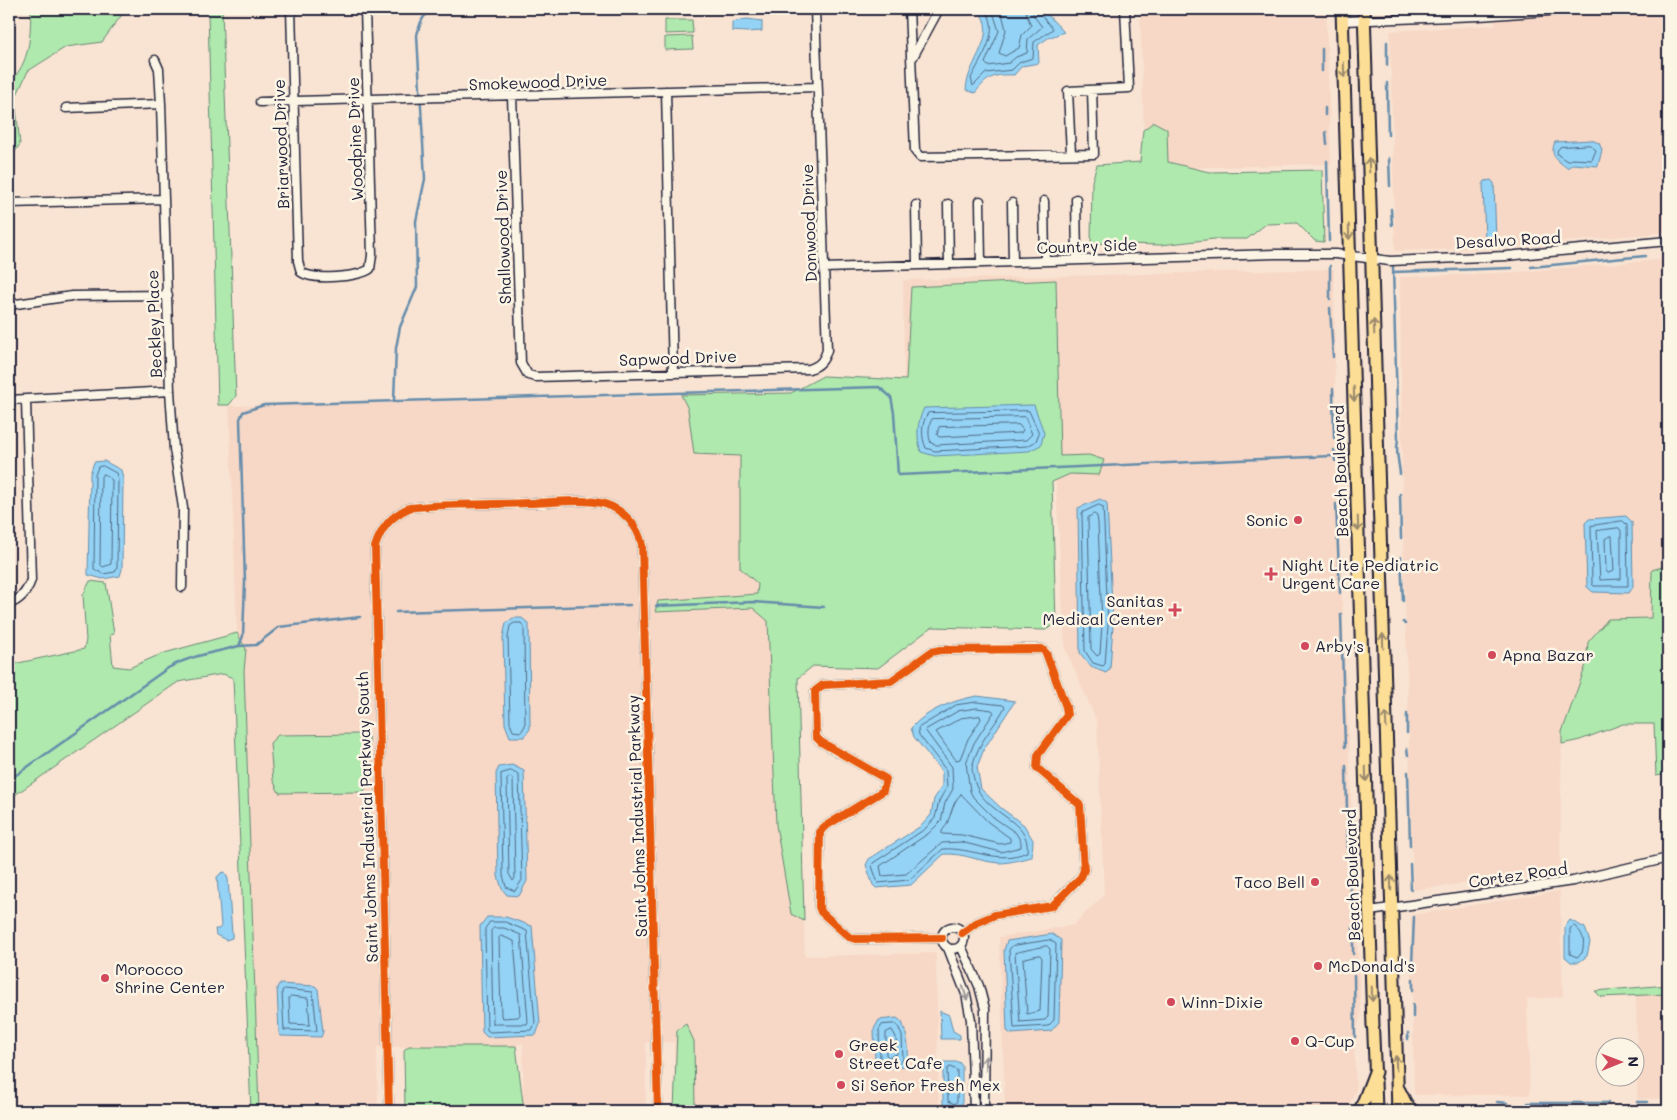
<svg xmlns="http://www.w3.org/2000/svg" width="1677" height="1120" viewBox="0 0 1677 1120" font-family="Mali,sans-serif">
<rect width="100%" height="100%" fill="#f9e4d3"/>
<filter id="ink" filterUnits="userSpaceOnUse"><feTurbulence type="fractalNoise" baseFrequency=".02" numOctaves="2"/><feDisplacementMap in="SourceGraphic" scale="10" xChannelSelector="R" yChannelSelector="G"/><feConvolveMatrix kernelMatrix="1 2 1 2 8 2 1 2 1" color-interpolation-filters="sRGB"/></filter>
<g filter="url(#ink)">
<path fill="#f7d8c6" d="M 1140,9 L 1326,9 L 1331,164 L 1145,169 Z
M 1494,9 L 1668,9 L 1668,232 L 1503,248 L 1395,251 L 1390,31 L 1495,25 Z
M 1668,259 L 1668,565 L 1652,570 L 1651,618 L 1562,732 L 1560,872 L 1413,890 L 1402,493 L 1400,277 L 1515,272 Z
M 1334,269 L 1336,466 L 1361,1017 L 1354,1036 L 1356,1091 L 1346,1111 L 1005,1111 L 999,937 L 1073,925 L 1104,895 L 1097,722 L 1065,648 L 1055,472 L 904,393 L 903,280 Z
M 791,393 L 805,956 L 936,953 L 939,1111 L 675,1111 L 674,1042 L 646,1042 L 646,1111 L 523,1111 L 523,1043 L 516,1046 L 377,1047 L 378,1111 L 259,1111 L 244,671 L 246,649 L 237,633 L 229,406 Z
M 1560,891 L 1563,997 L 1527,999 L 1530,1095 L 1414,1095 L 1411,915 Z
M 1668,994 L 1668,1098 L 1637,1099 L 1636,995 Z"/>
<path fill="#afe9ad" stroke="#688674" d="M 31,9 L 126,9 L 102,42 L 66,47 L 28,71 L 15,99 L 20,144 L 13,155 L 9,156 L 9,83 C 31,62 30,36 31,9 Z
M 197,9 L 222,9 L 236,396 L 229,405 L 218,405 L 208,12 Z
M 665,20 L 692,20 L 693,33 L 665,34 Z
M 692,36 L 693,49 L 665,50 L 665,37 Z
M 1154,122 L 1167,129 L 1168,162 L 1209,172 L 1322,170 L 1324,242 L 1315,241 L 1297,223 L 1266,224 L 1247,239 L 1214,239 L 1161,245 L 1091,243 L 1092,181 L 1097,165 L 1140,162 L 1143,130 Z
M 1056,280 L 1060,456 L 1089,455 L 1104,460 L 1099,475 L 1070,474 L 1052,482 L 1056,624 L 1045,630 L 932,627 L 878,668 L 813,666 L 798,678 L 804,921 L 791,914 L 776,825 L 768,621 L 753,608 L 655,612 L 658,601 L 757,594 L 758,584 L 740,568 L 740,456 L 694,454 L 688,409 L 681,395 L 791,393 L 823,376 L 906,380 L 911,287 Z
M 1668,565 L 1668,774 L 1656,776 L 1654,724 L 1623,724 L 1580,740 L 1562,744 L 1562,732 L 1586,665 L 1588,642 L 1608,619 L 1651,618 L 1652,570 Z
M 90,581 L 106,583 L 114,634 L 110,635 L 113,666 L 129,668 L 161,654 L 237,633 L 246,649 L 244,671 L 259,1111 L 251,1111 L 233,678 L 223,674 L 178,682 L 9,799 L 9,665 L 84,649 L 86,640 L 83,595 Z
M 363,734 L 369,738 L 371,781 L 363,792 L 279,793 L 273,780 L 270,743 L 278,735 Z
M 1666,912 L 1668,912 L 1668,994 L 1601,997 L 1595,991 L 1668,985 Z
M 686,1024 L 694,1041 L 695,1111 L 674,1111 L 677,1030 Z
M 409,1046 L 516,1046 L 524,1111 L 405,1111 L 404,1050 Z"/>
<path fill="#94d3f5" stroke="#668cab" d="M 977,9 L 1042,9 L 1064,32 L 1048,38 L 1038,45 L 1039,63 L 1022,66 L 1014,75 C 993,74 988,77 975,93 L 966,90 C 967,61 1001,35 977,9 Z
M 747,19 L 762,21 L 762,31 L 747,32 L 732,31 L 732,22 Z
M 1591,140 L 1599,143 L 1602,150 L 1598,166 L 1573,164 L 1567,168 C 1557,160 1549,156 1555,142 Z
M 1491,180 L 1494,183 L 1496,239 L 1495,242 L 1489,243 L 1485,240 L 1483,184 L 1485,181 Z
M 1034,405 L 1044,433 L 1041,445 L 1029,451 L 935,456 L 921,452 C 916,436 917,423 924,408 Z
M 104,461 L 121,470 L 123,479 L 122,569 L 120,576 L 103,579 L 88,575 L 90,474 L 94,462 Z
M 1100,499 L 1107,503 L 1113,625 L 1110,669 L 1106,673 L 1091,667 L 1080,653 L 1078,508 Z
M 1626,516 L 1632,522 L 1633,587 L 1629,593 L 1593,592 L 1587,587 L 1585,523 L 1589,519 Z
M 513,618 L 522,618 L 529,624 L 530,729 L 524,737 L 510,737 L 505,724 L 503,637 L 506,623 Z
M 977,696 L 1015,701 L 984,749 L 977,767 L 981,789 L 1001,808 L 1024,825 L 1033,840 L 1032,857 C 1021,859 1010,863 1000,863 C 980,862 964,853 944,854 L 911,885 L 876,888 L 873,885 L 866,865 L 869,859 L 921,826 L 931,815 L 934,799 L 942,786 L 942,772 L 914,737 L 911,728 C 927,710 954,700 977,696 Z
M 512,765 L 524,771 L 527,881 L 519,896 L 507,895 L 502,889 L 498,876 L 496,773 L 499,767 Z
M 225,872 L 228,879 L 232,934 L 232,938 L 226,940 L 216,935 L 215,929 L 219,929 L 221,926 L 217,877 L 221,873 Z
M 487,917 L 506,917 L 532,926 L 540,1024 L 536,1035 L 487,1037 L 482,1032 L 480,926 Z
M 1570,920 L 1585,928 L 1590,942 L 1587,956 L 1579,962 L 1571,962 L 1565,957 L 1565,927 Z
M 1052,934 L 1061,940 L 1059,1022 L 1051,1031 L 1011,1034 L 1007,1031 L 1004,950 L 1007,941 Z
M 279,984 L 315,986 L 318,989 L 323,1032 L 321,1037 L 281,1036 L 279,1033 L 277,988 Z
M 940,1011 L 949,1015 L 953,1031 L 960,1035 L 960,1039 L 941,1039 Z
M 897,1018 L 902,1022 C 907,1035 911,1052 906,1066 C 895,1067 883,1072 875,1062 L 874,1029 L 879,1020 Z
M 943,1062 L 959,1062 L 962,1066 L 962,1103 L 959,1109 L 946,1109 L 943,1106 Z"/>
<g fill="none" stroke-linecap="round" stroke-linejoin="round">
<path stroke="#506985" stroke-width="1" d="M 984,9 C 1003,29 981,58 971,78 L 973,86 L 986,73 L 1012,70 L 1020,62 L 1033,58 L 1034,42 L 1053,29 L 1040,14 L 1038,9
M 992,9 L 999,31 L 985,63 L 988,66 L 1009,63 L 1016,57 L 1027,53 L 1028,39 L 1042,27 L 1034,16 L 1032,9
M 1001,9 L 1006,30 L 999,53 L 1005,56 L 1019,48 L 1022,35 L 1031,26 L 1025,9
M 1590,145 L 1596,150 L 1592,160 L 1572,159 L 1567,161 L 1558,155 L 1557,151 L 1560,147 Z
M 1029,411 L 1039,433 L 1036,441 L 1028,446 L 935,451 L 926,448 C 921,437 921,423 928,413 Z
M 1025,417 L 1032,434 L 1026,440 L 936,445 L 931,443 C 928,437 928,425 932,419 Z
M 1019,425 L 1023,430 L 1021,433 L 939,437 L 937,435 L 939,427 Z
M 103,466 L 116,473 L 118,480 L 117,568 L 115,572 L 103,574 L 94,569 L 95,475 L 98,467 Z
M 104,474 L 112,480 L 111,564 L 103,567 L 100,564 L 101,477 Z
M 1099,505 L 1103,507 L 1104,523 L 1108,625 L 1105,664 L 1103,666 L 1093,663 L 1085,651 L 1082,513 Z
M 1094,514 L 1097,516 L 1098,523 L 1102,624 L 1100,654 L 1097,656 L 1091,649 L 1088,518 Z
M 1623,521 L 1627,525 L 1628,586 L 1594,586 L 1592,584 L 1591,526 Z
M 1619,528 L 1621,531 L 1621,579 L 1600,580 L 1597,531 Z
M 1612,536 L 1614,571 L 1608,573 L 1606,571 L 1605,539 Z
M 515,623 L 521,623 L 524,627 L 525,726 L 521,732 L 513,731 L 510,723 L 508,637 L 510,626 Z
M 977,702 L 1003,705 L 1005,707 C 995,726 978,742 973,764 C 971,769 973,774 974,779 C 981,815 1032,818 1027,852 C 998,865 972,847 943,849 L 909,880 L 878,883 L 872,866 L 873,863 L 925,829 L 935,818 L 939,801 L 947,787 L 946,770 L 919,735 L 918,728 L 956,705 Z
M 977,708 L 992,710 L 994,712 L 974,743 L 966,763 L 970,791 L 973,797 L 993,817 L 1016,833 L 1021,842 L 1021,847 L 1001,852 L 961,842 L 942,843 L 906,874 L 882,876 L 880,866 L 929,833 L 941,821 L 945,803 L 953,789 L 952,767 L 925,730 L 958,711 Z
M 980,716 L 981,719 L 968,739 L 960,759 L 956,760 L 936,732 L 961,718 Z
M 511,771 L 519,775 L 522,880 L 515,891 L 506,887 L 503,875 L 501,774 Z
M 510,777 L 513,779 L 515,878 L 513,881 L 509,874 L 507,780 Z
M 961,794 L 988,822 L 1010,838 L 1010,842 L 1000,844 L 962,835 L 942,834 L 942,831 C 952,820 950,804 961,794 Z
M 490,922 L 505,922 L 527,931 L 535,1023 L 532,1030 L 490,1032 L 487,1030 L 485,929 Z
M 1574,926 C 1584,933 1585,941 1582,953 L 1577,957 L 1570,954 L 1570,929 Z
M 494,928 L 504,928 L 521,935 L 528,1022 L 527,1024 L 493,1024 L 491,931 Z
M 501,936 L 514,941 L 520,1015 L 518,1017 L 503,1018 L 501,1016 L 499,938 Z
M 1050,940 L 1056,944 L 1054,1020 L 1048,1026 L 1014,1028 L 1009,950 L 1012,946 Z
M 1047,946 L 1050,949 L 1048,1017 L 1045,1020 L 1020,1022 L 1015,953 Z
M 1040,955 L 1042,958 L 1040,1011 L 1027,1014 L 1023,959 Z
M 285,989 L 313,992 L 317,1031 L 284,1030 L 282,991 Z
M 291,996 L 308,998 L 310,1025 L 290,1024 L 289,998 Z
M 895,1024 L 898,1026 L 902,1036 L 903,1060 C 897,1064 885,1066 880,1059 L 879,1030 L 882,1025 Z
M 892,1030 L 896,1037 L 897,1054 L 888,1057 L 886,1055 L 886,1033 Z
M 950,1067 L 957,1070 L 957,1101 L 955,1104 L 948,1101 L 947,1070 Z"/>
<path stroke="#668cab" stroke-width="2.5" d="M 1322,49 L 1322,71
M 1387,65 L 1387,42
M 1387,83 L 1388,135
M 1325,108 L 1325,115
M 1326,132 L 1327,144
M 1389,158 L 1390,186
M 1327,161 L 1329,241
M 1391,209 L 1392,225
M 1664,255 L 1668,255
M 1330,266 L 1330,299
M 1393,267 L 1398,440 C 1395,451 1399,462 1400,474
M 1531,267 L 1645,256
M 1393,272 L 1512,268
M 1330,308 L 1333,357
M 1333,389 L 1334,438
M 394,400 L 396,348 L 400,327 L 417,287 L 416,221 L 425,179 L 417,35 C 420,24 422,14 434,9
M 1334,450 L 1335,461
M 1400,494 L 1401,538
M 1336,504 L 1340,593
M 1401,557 L 1403,601
M 656,606 L 753,602 L 824,607
M 396,612 L 630,605
M 1341,614 L 1345,747
M 1403,622 L 1405,624
M 239,646 L 256,645 L 279,627 L 360,617
M 1407,733 L 1407,714
M 1407,749 L 1408,755
M 1346,766 L 1348,854
M 1408,772 L 1410,846
M 9,780 L 168,668 C 191,655 214,653 239,646 L 243,636 L 245,582 L 240,419 L 243,412 L 264,405 L 879,387 L 891,397 L 894,413 L 898,475 L 1332,456 L 1338,452
M 1410,864 L 1411,890
M 1350,880 L 1351,900
M 1353,926 L 1353,954
M 1412,964 L 1414,917
M 1354,975 L 1355,1037
M 1413,979 L 1413,990
M 1413,1017 L 1413,1004
M 1408,1039 L 1408,1033
M 1497,1102 L 1507,1103
M 1637,1102 L 1647,1102
M 1666,1102 L 1668,1102
M 1528,1103 L 1608,1103"/>
<defs>
<path id="minor" d="M 291,9 L 298,261 L 301,272 C 313,281 358,277 370,269 L 372,255 L 365,9
M 909,9 L 915,151 L 920,157 L 1094,154 L 1092,90
M 1343,21 L 1479,16 L 1575,9
M 913,57 L 939,9
M 155,60 L 159,69 L 161,104 L 170,391 L 174,449 L 183,508 L 182,587
M 666,91 L 673,372
M 512,96 L 521,363 L 528,375 L 536,377 L 809,369 C 820,366 824,360 827,350 L 815,9
M 260,102 L 817,87
M 66,108 L 161,104
M 1071,154 L 1068,91 L 1129,88 L 1125,9
M 1076,199 L 1077,260
M 980,201 L 981,263
M 1044,201 L 1045,261
M 9,203 L 164,199
M 1012,203 L 1013,262
M 948,204 L 949,264
M 916,205 L 917,265
M 824,268 L 1275,254 L 1336,254 L 1390,261 L 1506,256 L 1668,241
M 9,305 L 72,296 L 168,295
M 9,400 L 170,391
M 9,604 C 21,600 27,592 31,580 L 26,400
M 1370,911 L 1573,881 L 1668,858
M942 938a11 11 0 1 1 22 0a11 11 0 1 1-22 0Z
M 942,938 L 855,939 L 849,937 L 821,912 L 819,907 L 820,832 L 824,827 L 883,791 L 886,779 L 821,742 L 816,737 L 815,691 L 823,685 L 891,681 L 931,652 L 940,650 L 1042,649 L 1046,653 L 1066,707 L 1067,715 L 1038,755 L 1037,768 L 1080,805 L 1084,870 L 1081,877 L 1052,906 L 995,915 L 976,923 L 962,933
M 961,946 L 979,986 L 985,1009 L 984,1111
M 948,948 L 966,994 L 971,1020 L 974,1111
M 389,1111 L 375,547 C 381,528 391,516 409,508 C 448,503 489,505 528,503 C 552,503 582,498 605,504 C 624,510 638,526 642,545 L 658,1111"/>
<path id="major" d="M 1373,1026 L 1375,1072"/>
<path id="highway" d="M 1342,9 L 1373,1026
M 1364,9 L 1398,1111
M 1375,1081 L 1376,1111
M 1399,1090 L 1407,1106 L 1413,1111
M 1360,1111 L 1375,1072"/>
</defs>
<use href="#minor" stroke="#22223b" stroke-width="11"/>
<use href="#major" stroke="#22223b" stroke-width="14"/>
<use href="#highway" stroke="#22223b" stroke-width="15"/>
<use href="#minor" stroke="#fcf5e5" stroke-width="8"/>
<use href="#major" stroke="#fdde96" stroke-width="10"/>
<use href="#highway" stroke="#fdde96" stroke-width="11"/>
<defs>
<path id="cycleway" d="M 942,938 L 855,939 L 849,937 L 821,912 L 819,907 L 820,832 L 824,827 L 883,791 L 886,779 L 821,742 L 816,737 L 815,691 L 823,685 L 891,681 L 931,652 L 940,650 L 1042,649 L 1046,653 L 1066,707 L 1067,715 L 1038,755 L 1037,768 L 1080,805 L 1084,870 L 1081,877 L 1052,906 L 995,915 L 976,923 L 962,933
M 389,1111 L 375,547 C 381,528 391,516 409,508 C 448,503 489,505 528,503 C 552,503 582,498 605,504 C 624,510 638,526 642,545 L 658,1111"/>
</defs>
<use href="#cycleway" stroke="#fcf5e5" stroke-width="11"/>
<use href="#cycleway" stroke="#e8590c" stroke-width="8"/>
</g>
<defs><path id="oneway-shaft" d="M-6 0H5M1.5-3L5.5 0L1.5 3" fill="none" stroke-width="1.6" stroke-linecap="round" stroke-linejoin="round" transform="scale(1.25)"/></defs>
<g stroke="#9a896d">
<use href="#oneway-shaft" transform="translate(1344 70) rotate(88)"/>
<use href="#oneway-shaft" transform="translate(1369 165) rotate(-92)"/>
<use href="#oneway-shaft" transform="translate(1349 232) rotate(88)"/>
<use href="#oneway-shaft" transform="translate(1374 327) rotate(-92)"/>
<use href="#oneway-shaft" transform="translate(1354 394) rotate(88)"/>
<use href="#oneway-shaft" transform="translate(1358 524) rotate(88)"/>
<use href="#oneway-shaft" transform="translate(1383 641) rotate(-92)"/>
<use href="#oneway-shaft" transform="translate(1386 720) rotate(-92)"/>
<use href="#oneway-shaft" transform="translate(1366 774) rotate(88)"/>
<use href="#oneway-shaft" transform="translate(1391 883) rotate(-91)"/>
<use href="#oneway-shaft" transform="translate(1372 994) rotate(88)"/>
<use href="#oneway-shaft" transform="translate(1396 1063) rotate(-92)"/>
</g>
<g stroke="#9a9698">
<use href="#oneway-shaft" transform="translate(965 993) rotate(73)"/>
<use href="#oneway-shaft" transform="translate(986 1063) rotate(-90)"/>
</g>
</g>
<g fill="#d1495b" stroke="#fcf5e5" stroke-width="2">
<circle cx="1298" cy="520" r="5"/>
<path d="M1268.5 566.5h5v5h5v5h-5v5h-5v-5h-5v-5h5z"/>
<path d="M1172.5 602.5h5v5h5v5h-5v5h-5v-5h-5v-5h5z"/>
<circle cx="1305" cy="646" r="5"/>
<circle cx="1492" cy="655" r="5"/>
<circle cx="1315" cy="882" r="5"/>
<circle cx="1318" cy="966" r="5"/>
<circle cx="105" cy="978" r="5"/>
<circle cx="1171" cy="1002" r="5"/>
<circle cx="1295" cy="1041" r="5"/>
<circle cx="839" cy="1054" r="5"/>
<circle cx="841" cy="1085" r="5"/>
</g>
<g text-anchor="middle" stroke-width="5" stroke-linejoin="round" paint-order="stroke">
<g font-size="16" fill="#22223b" stroke="#fcf5e5">
<text transform="translate(538 82) rotate(-2)" y="6">Smokewood Drive</text>
<text transform="translate(355 139) rotate(-92)" y="6">Woodpine Drive</text>
<text transform="translate(281 144) rotate(-92)" y="6">Briarwood Drive</text>
<text transform="translate(809 223) rotate(-92)" y="6">Donwood Drive</text>
<text transform="translate(503 237) rotate(-92)" y="6">Shallowood Drive</text>
<text transform="translate(1508 240) rotate(-3)" y="6">Desalvo Road</text>
<text transform="translate(1087 246) rotate(-2)" y="6">Country Side</text>
<text transform="translate(154 324) rotate(-92)" y="6">Beckley Place</text>
<text transform="translate(678 358) rotate(-2)" y="6">Sapwood Drive</text>
<text transform="translate(1340 471) rotate(-92)" y="6">Beach Boulevard</text>
<text transform="translate(637 816) rotate(-92)" y="6">Saint Johns Industrial Parkway</text>
<text transform="translate(367 817) rotate(-92)" y="6">Saint Johns Industrial Parkway South</text>
<text transform="translate(1352 875) rotate(-92)" y="6">Beach Boulevard</text>
<text transform="translate(1518 875) rotate(-8)" y="6">Cortez Road</text>
</g>
<g font-size="16" fill="#22223b" stroke="#fcf5e5" text-anchor="start">
<text x="1288" y="526" text-anchor="end">Sonic</text>
<text x="1282" y="571">Night Lite Pediatric<tspan x="1282" dy="18">Urgent Care</tspan></text>
<text x="1164" y="607" text-anchor="end">Sanitas<tspan x="1164" dy="18">Medical Center</tspan></text>
<text x="1315" y="652">Arby's</text>
<text x="1502" y="661">Apna Bazar</text>
<text x="1305" y="888" text-anchor="end">Taco Bell</text>
<text x="1328" y="972">McDonald's</text>
<text x="115" y="975">Morocco<tspan x="115" dy="18">Shrine Center</tspan></text>
<text x="1181" y="1008">Winn-Dixie</text>
<text x="1305" y="1047">Q-Cup</text>
<text x="849" y="1051">Greek<tspan x="849" dy="18">Street Cafe</tspan></text>
<text x="851" y="1091">Si Señor Fresh Mex</text>
</g>
</g>
<rect width="1677" height="1120" fill="none" stroke="#fcf5e5" stroke-width="30"/>
<rect x="15" y="15" width="1647" height="1090" fill="none" stroke="#22223b" stroke-width="2" filter="url(#ink)"/>
<g transform="translate(1620 1062) rotate(89)"><circle r="24" fill="#fcf5e5" stroke="#a5a1a1"/>
<path d="M0-4L9 19L0 12L-9 19Z" fill="#d1495b"/>
<text y="-8" font-size="14" font-weight="bold" text-anchor="middle" fill="#22223b">N</text>
</g>
</svg>
